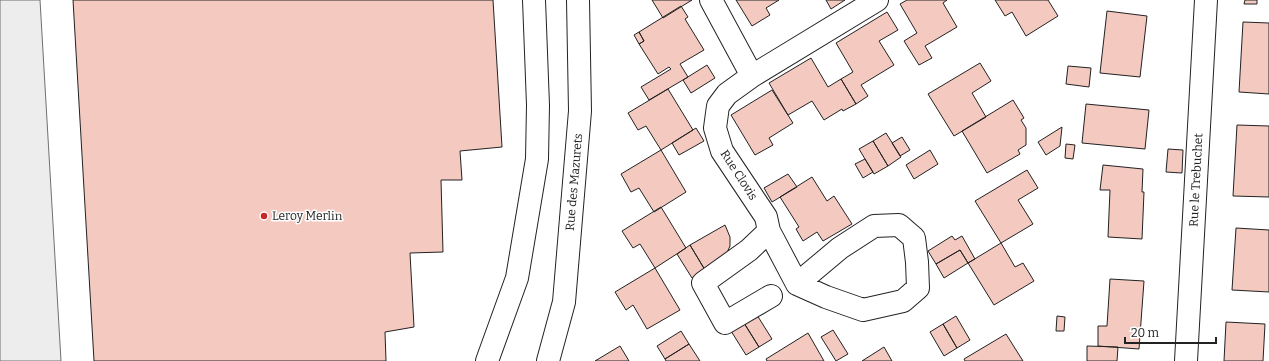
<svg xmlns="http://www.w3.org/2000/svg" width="1269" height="361" viewBox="0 0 1269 361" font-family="Bitter,serif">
<rect width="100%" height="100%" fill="#fff"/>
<path fill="#ededed" stroke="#6f6f6f" d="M 0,0 L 40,0 L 61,361 L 0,361 Z"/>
<path fill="#f3c9c0" stroke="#222" d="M 73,0 L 493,0 L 502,147 L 460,151 L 462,180 L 441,180 L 443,252 L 410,253 L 414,327 L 385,332 L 386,361 L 94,361 Z
M 652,0 L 692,0 L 663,18 Z
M 736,0 L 779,0 L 766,8 L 770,15 L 752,26 Z
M 826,0 L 845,0 L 831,9 Z
M 907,0 L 947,0 L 943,3 L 957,27 L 925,46 L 932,58 L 919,65 L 904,41 L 917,33 L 900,4 Z
M 995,0 L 1048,0 L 1058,16 L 1026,36 L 1012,12 L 1005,16 Z
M 1245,0 L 1257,0 L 1257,4 L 1244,4 Z
M 681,6 L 688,17 L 685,19 L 704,50 L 680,64 L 688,77 L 649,100 L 641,87 L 671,69 L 669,67 L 658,74 L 639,44 L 644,41 L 639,32 Z
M 1107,11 L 1147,16 L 1140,77 L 1100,73 Z
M 887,12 L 898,30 L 879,41 L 894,65 L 861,85 L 868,96 L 856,104 L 841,79 L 853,72 L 836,43 Z
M 1243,22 L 1269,23 L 1269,94 L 1239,92 Z
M 639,32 L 644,41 L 639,44 L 634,35 Z
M 811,58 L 828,87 L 841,79 L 856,104 L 843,111 L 842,109 L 824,120 L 812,101 L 788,115 L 769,83 Z
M 980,63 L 991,81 L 972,93 L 986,117 L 954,136 L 928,94 Z
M 707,65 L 715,78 L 691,93 L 683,80 Z
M 1068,66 L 1091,68 L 1089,87 L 1066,84 Z
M 668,89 L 693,130 L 661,150 L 646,126 L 638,130 L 628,113 Z
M 772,90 L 793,123 L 769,138 L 773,145 L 755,155 L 731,115 Z
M 1013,100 L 1024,118 L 1021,120 L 1026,128 L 1026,145 L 1018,150 L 1020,154 L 987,173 L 962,131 Z
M 1086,104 L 1149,110 L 1145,149 L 1082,143 Z
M 1237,125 L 1269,126 L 1269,197 L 1233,196 Z
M 1062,127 L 1060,146 L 1046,155 L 1038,142 Z
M 696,128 L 704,141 L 679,155 L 672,143 Z
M 886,133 L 901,157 L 888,166 L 873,141 Z
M 902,137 L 910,150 L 900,156 L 892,143 Z
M 873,141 L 888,166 L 874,174 L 859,149 Z
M 1066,144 L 1075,145 L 1073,159 L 1065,158 Z
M 1168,149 L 1183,150 L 1182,173 L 1166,172 Z
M 661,150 L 686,192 L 654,212 L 639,188 L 631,192 L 621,174 Z
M 930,150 L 938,164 L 914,179 L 906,165 Z
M 865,159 L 873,172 L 863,178 L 855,164 Z
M 1103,165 L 1143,169 L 1142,192 L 1144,192 L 1142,239 L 1108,237 L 1110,190 L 1100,190 Z
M 1027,170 L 1038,188 L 1018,200 L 1033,224 L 1001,243 L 975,201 Z
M 788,174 L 797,187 L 772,202 L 764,188 Z
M 812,177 L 827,201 L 834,196 L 852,224 L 823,241 L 817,232 L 803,241 L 796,229 L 799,227 L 780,197 Z
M 661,207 L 686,248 L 655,268 L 640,244 L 633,248 L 622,231 Z
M 725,225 L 730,237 L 730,246 L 726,255 L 705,270 L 690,245 Z
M 1236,228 L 1269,230 L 1269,292 L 1232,290 Z
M 952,236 L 955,240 L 962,236 L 975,259 L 968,263 L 960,250 L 936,264 L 928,251 Z
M 1001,243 L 1015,267 L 1023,263 L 1034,281 L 994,305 L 968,263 Z
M 690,245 L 705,270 L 692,278 L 677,254 Z
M 960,250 L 968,263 L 944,278 L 936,264 Z
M 655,268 L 680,310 L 647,329 L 633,305 L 626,310 L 615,292 Z
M 1110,279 L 1144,281 L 1139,349 L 1098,346 L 1098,326 L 1107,326 Z
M 757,315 L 772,339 L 759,347 L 744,323 Z
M 956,316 L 970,340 L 957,348 L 943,324 Z
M 1057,316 L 1065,317 L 1064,331 L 1056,331 Z
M 1226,322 L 1265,324 L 1263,361 L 1224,361 Z
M 744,323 L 759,347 L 746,355 L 731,331 Z
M 943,324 L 957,348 L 944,356 L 930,332 Z
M 833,330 L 848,354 L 836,361 L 821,337 Z
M 681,331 L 689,344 L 665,359 L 657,346 Z
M 808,333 L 824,361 L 767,361 L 766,359 Z
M 1006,334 L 1023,361 L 965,361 L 964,359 Z
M 689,344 L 700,361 L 666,361 L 665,359 Z
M 620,346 L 629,361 L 595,361 Z
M 1087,346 L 1118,347 L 1117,361 L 1087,361 Z
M 884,347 L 892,361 L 862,361 Z"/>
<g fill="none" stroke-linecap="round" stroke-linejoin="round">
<defs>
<path id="minor" d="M 711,0 L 752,76
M 769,231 L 797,284 L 840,248 L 874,226 L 899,225 L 914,238 L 917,262 L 918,288 L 903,301 L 863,310 L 826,297 L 797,284
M 771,296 L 725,323 L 703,283 L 749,250 L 769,231 L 766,217 L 722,151 L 715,128 L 718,106 L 727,94 L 752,76 L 877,0
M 487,361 L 517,278 L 537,159 L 538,105 L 534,0
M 548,361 L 564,302 L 580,111 L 578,0
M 1186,361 L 1206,0"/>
</defs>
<use href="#minor" stroke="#222" stroke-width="24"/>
<use href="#minor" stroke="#fff" stroke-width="22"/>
</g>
<circle fill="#c62828" stroke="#fff" stroke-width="1.5" cx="264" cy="216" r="4"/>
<g text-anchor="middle" stroke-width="3" stroke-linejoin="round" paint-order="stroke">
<g font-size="12" fill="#222" stroke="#fff">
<text transform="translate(739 175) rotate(57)" y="4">Rue Clovis</text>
<text transform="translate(1196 180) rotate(-87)" y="4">Rue le Trebuchet</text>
<text transform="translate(574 182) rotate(-85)" y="4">Rue des Mazurets</text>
</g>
<g font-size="12" fill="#222" stroke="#fff" text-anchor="start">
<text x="272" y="220">Leroy Merlin</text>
</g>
</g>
<path d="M1125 337v6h91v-6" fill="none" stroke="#222222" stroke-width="2"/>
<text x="1131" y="337" font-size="12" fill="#222222" stroke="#ffffff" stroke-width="3" paint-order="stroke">20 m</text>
</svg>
